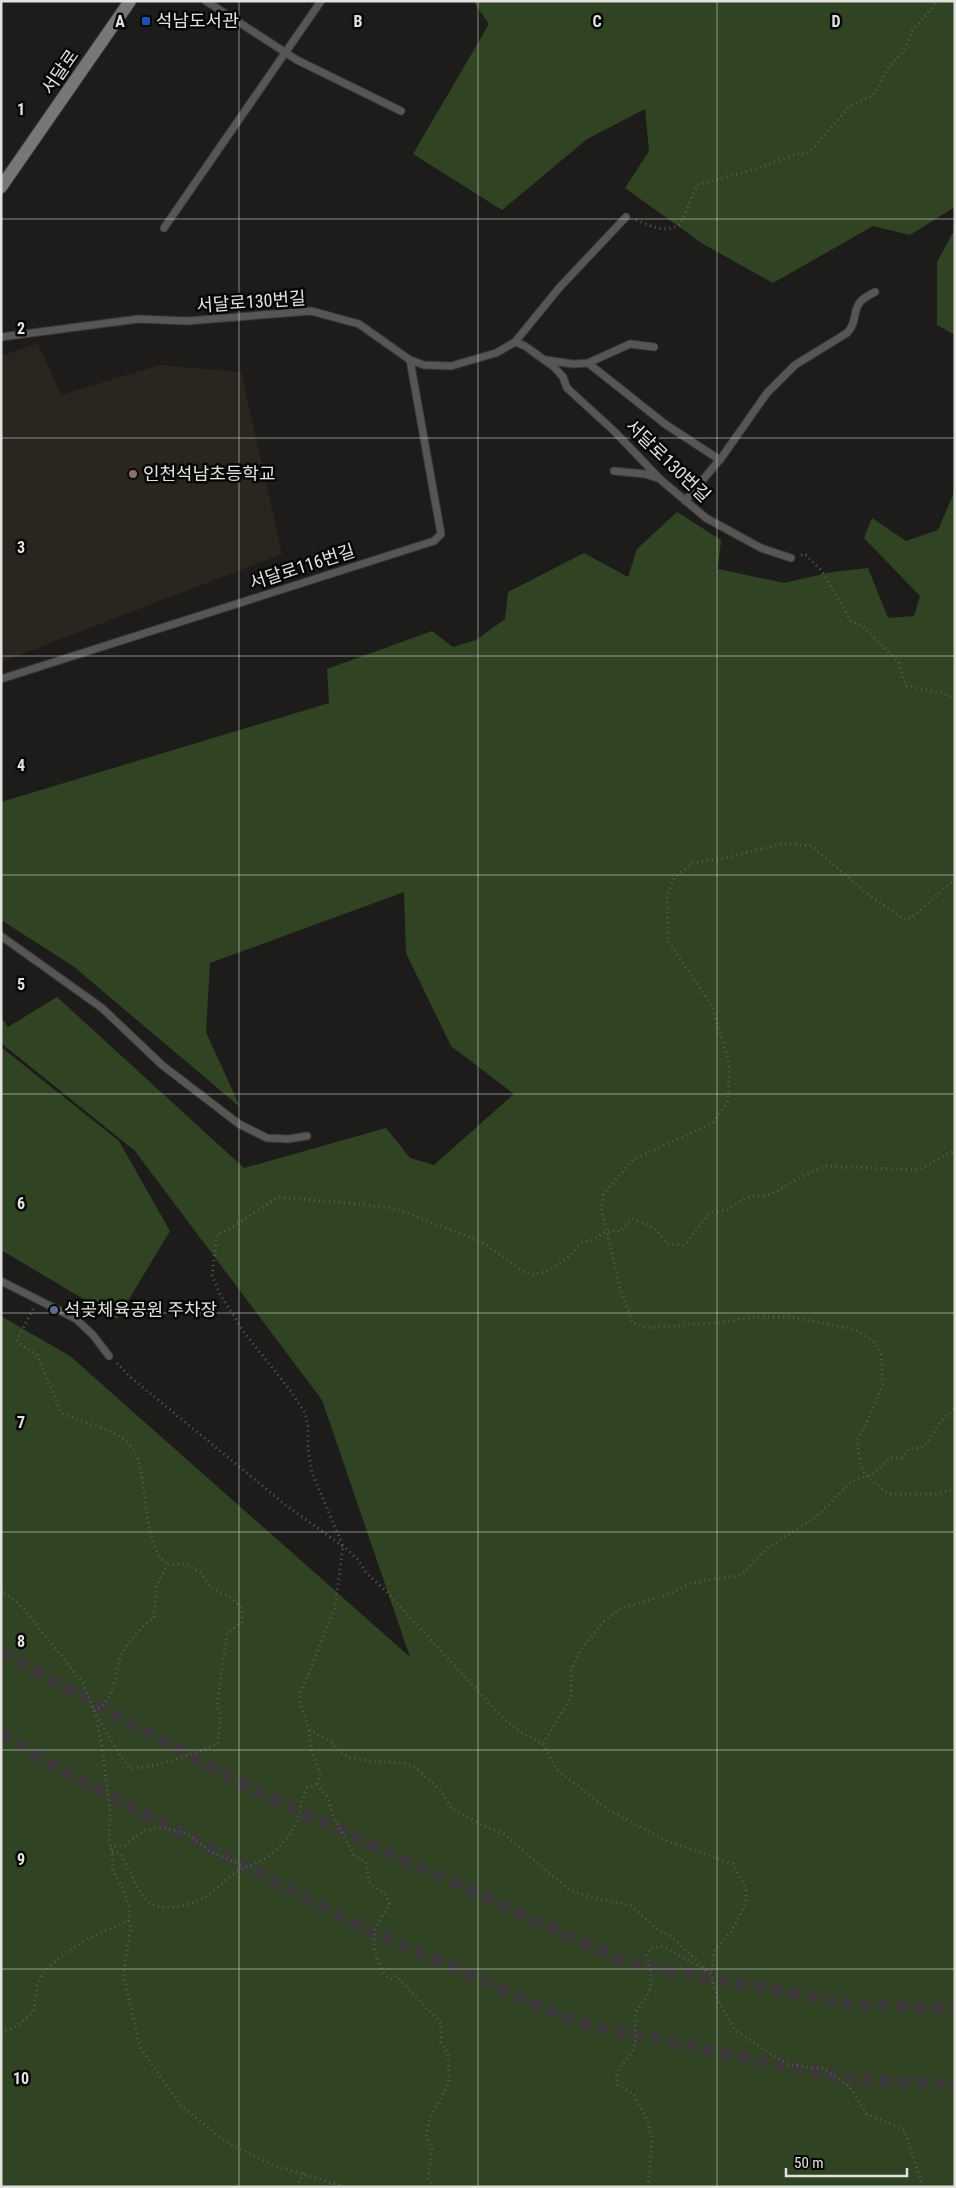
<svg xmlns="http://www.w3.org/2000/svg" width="956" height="2188" viewBox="0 0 956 2188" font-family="'Roboto Condensed','Noto Sans KR',sans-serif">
<rect width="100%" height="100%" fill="#1d1c1a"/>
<path fill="#2a251e" d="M 38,343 L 61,395 L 160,365 L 241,372 L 282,554 L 1,662 L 1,356 Z"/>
<path fill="#304423" d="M 473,1 L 955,1 L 955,207 L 910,235 L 873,226 L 773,283 L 703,244 L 625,188 L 649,151 L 645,109 L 587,139 L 502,210 L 413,154 L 489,24 Z
M 955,229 L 955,335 L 937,325 L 937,262 Z
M 955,475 L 955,2187 L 1,2187 L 1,1316 L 70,1356 L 410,1657 L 322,1400 L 135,1151 L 1,1043 L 1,1017 L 8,1027 L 57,997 L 244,1168 L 386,1128 L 410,1158 L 434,1165 L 514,1094 L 451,1046 L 406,953 L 404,892 L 210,963 L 206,1032 L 240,1107 L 73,966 L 1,920 L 1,802 L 329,703 L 327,669 L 432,631 L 453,647 L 476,640 L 505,619 L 508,592 L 584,553 L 628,577 L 637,549 L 677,512 L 721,540 L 718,569 L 784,583 L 832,572 L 868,568 L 888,618 L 914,616 L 920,596 L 864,538 L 872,518 L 906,541 L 938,530 L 953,495 Z
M 1,1047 L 119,1141 L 170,1231 L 117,1319 L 1,1250 Z"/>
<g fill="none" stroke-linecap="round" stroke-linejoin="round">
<path stroke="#3b3a38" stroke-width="12" stroke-dasharray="12 6" stroke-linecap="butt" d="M 1,1652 L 255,1791 L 625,1962 L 857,2005 L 955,2009
M 1,1733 L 66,1773 L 359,1926 L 578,2023 L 851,2079 L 955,2085"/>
<defs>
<path id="lane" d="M 206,1 L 297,60 L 401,111
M 164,228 L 321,1
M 1,337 L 138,319 L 187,321 L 311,311 L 359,324 L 410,360 L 424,365 L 451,366 L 496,353 L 515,342 L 559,288 L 626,217
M 515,342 L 525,346 L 554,367 L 563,377 L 567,388 L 614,431 L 661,480 L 706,518 L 761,548 L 791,558
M 546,360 L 573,364 L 588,363 L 630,344 L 654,347
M 588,363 L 665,424 L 720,460
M 614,471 L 645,474 L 660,479
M 685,501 L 722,457 L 767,393 L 795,365 L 847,333 C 858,322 852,310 861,301 C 865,297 871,294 875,292
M 1,679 L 434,541 L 441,534 L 410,360
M 1,936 L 102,1008 L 162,1065 L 239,1124 L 267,1138 L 288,1139 L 307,1136
M 1,1281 L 76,1319 L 93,1335 L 109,1356"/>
<path id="secondary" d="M 1,187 L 130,1"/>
</defs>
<use href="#lane" stroke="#393836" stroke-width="9"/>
<use href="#secondary" stroke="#393836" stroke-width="14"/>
<path stroke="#5b5a58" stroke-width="3" stroke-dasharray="1 4" stroke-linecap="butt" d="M 636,220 C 654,227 662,233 680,225 L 697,185 L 762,167 L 796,154 L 806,154 L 814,147 L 850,106 L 872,96 L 880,85 L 887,69 L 904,51 L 912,31 L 938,1
M 801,555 L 805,554 L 822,571 L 851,621 L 862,625 L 899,663 L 906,686 L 942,693 L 955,699
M 955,879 L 915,915 L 905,920 L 865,892 L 812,846 L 782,844 L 725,858 L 692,863 L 674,878 L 667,896 L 668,941 L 712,1006 L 729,1064 L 728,1101 L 713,1123 L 633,1160 L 604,1193 L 601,1207 L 621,1292 L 633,1323 L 648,1328 L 723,1322 L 755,1317 L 790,1317 L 854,1329 L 875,1342 L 881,1355 L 883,1383 L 867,1423 L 857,1440 L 860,1465 L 866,1476 L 889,1494 L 936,1494 L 955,1489
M 33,1309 L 17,1340 L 24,1347 L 37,1354 L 61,1413 C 85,1424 112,1427 131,1446 C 146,1459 143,1526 156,1550 C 158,1556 164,1561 168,1565
M 117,1363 L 129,1376 L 287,1506 L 348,1550 L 358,1560 L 367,1574 L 385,1590 L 500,1715 L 520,1732 L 543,1744 L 571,1697 L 571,1671 L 580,1651 L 602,1623 L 621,1608 L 666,1595 L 692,1583 L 741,1575 L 767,1548 L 816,1517 L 851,1482 L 875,1473 L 890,1458 L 902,1458 L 909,1449 L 924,1447 L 941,1421 L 955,1408
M 1,1589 L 24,1609 L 83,1683 L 94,1711 L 119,1754 L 130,1768 C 152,1770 196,1752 218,1744 L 220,1716 L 217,1707 L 227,1633 L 242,1623 L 242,1609 L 233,1599 L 210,1587 L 202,1574 L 185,1563 L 168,1565
M 94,1711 L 101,1741 L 110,1808 L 109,1839 L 112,1852 L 113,1871 L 123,1889 L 129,1905 L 129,1921 L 131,1928 L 123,1973 L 140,2047 L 181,2106 L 229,2144 L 273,2165 L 344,2187
M 94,1711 C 115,1701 113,1680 119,1662 C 123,1646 142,1627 154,1617 L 157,1585 L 168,1565
M 309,1730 L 331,1742 L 336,1749 L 350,1758 L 374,1762 L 404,1763 L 415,1767 L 441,1791 L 452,1809 L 484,1826 L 503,1833 L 568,1889 L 593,1898 L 630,1905 L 658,1930 L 672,1937 L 711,1974 L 718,2000 L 735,2030 L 786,2064 L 824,2069 L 850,2087 L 867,2114 L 904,2130 L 923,2187
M 543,1744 L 557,1770 L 609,1810 L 669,1842 L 733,1864 L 746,1889 L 746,1903 L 732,1931 L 714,1951 L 711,1974
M 317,1784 L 320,1774 L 312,1753 L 309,1730 L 300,1702 L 300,1694 L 335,1608 L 343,1546 L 312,1473 L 308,1449 L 308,1426 L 305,1413 L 290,1390 L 243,1331 L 220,1294 L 212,1275 L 217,1234 L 228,1230 L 278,1197 L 357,1204 L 396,1209 L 467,1236 L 485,1244 L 524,1272 L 534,1275 L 548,1270 L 568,1258 L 581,1243 L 593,1240 L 603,1233 L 616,1230 L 620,1232 L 632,1219 L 655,1228 L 667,1244 L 684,1245 L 710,1213 L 728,1210 L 745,1198 L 772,1194 L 797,1179 L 825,1166 L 918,1170 C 932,1165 941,1155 955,1151
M 317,1784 L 328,1798 L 333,1816 L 354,1855 L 366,1862 L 369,1882 L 386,1895 L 390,1904 C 376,1926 368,1937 379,1963 C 382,1970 384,1974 390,1979 L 396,1976 L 441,2023 L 441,2042 L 448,2055 L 449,2082 L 430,2118 L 426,2136 L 432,2149 L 428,2178 L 434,2187
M 110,1848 L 125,1845 L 145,1830 L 165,1828 L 190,1835 L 211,1852 L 245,1866
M 112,1852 L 121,1854 C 127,1865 139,1896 150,1903 C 164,1912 192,1905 205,1897 C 217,1889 226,1879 238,1871 C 245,1867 252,1865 259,1862 C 272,1856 285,1842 292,1831 C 300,1817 300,1801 307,1788 L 317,1784
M 1,2033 L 16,2027 L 33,2012 C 35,2003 35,1990 39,1981 C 51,1955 103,1930 129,1921
M 296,2187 L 304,2173
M 648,2187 L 652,2142 L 649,2124 L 634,2094 L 618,2086 C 614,2066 623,2066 632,2052 C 639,2040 633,2026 636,2013 C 637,2007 644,2002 647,1997 C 654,1982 650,1970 647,1955 L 650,1948 L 663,1946 L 706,1971"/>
<use href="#lane" stroke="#575655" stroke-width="7"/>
<use href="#secondary" stroke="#797776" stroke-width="12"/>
</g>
<path fill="none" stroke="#e3e2e1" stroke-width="1" stroke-opacity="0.55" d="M 239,1 L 239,2187M 478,1 L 478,2187M 717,1 L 717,2187M 1,219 L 955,219M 1,438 L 955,438M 1,656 L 955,656M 1,875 L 955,875M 1,1094 L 955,1094M 1,1313 L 955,1313M 1,1532 L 955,1532M 1,1750 L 955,1750M 1,1969 L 955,1969"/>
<rect fill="#1a4fb4" stroke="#070706" stroke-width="2" x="141" y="16" width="10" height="10" rx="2.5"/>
<circle fill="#8d6e63" stroke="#070706" stroke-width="2" cx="133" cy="474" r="5"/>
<circle fill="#5c6f8a" stroke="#070706" stroke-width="2" cx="54" cy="1310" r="5"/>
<g text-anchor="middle" stroke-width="5" stroke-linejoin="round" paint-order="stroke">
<g font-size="18" fill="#e3e2e1" stroke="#070706" text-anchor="start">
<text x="156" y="27">석남도서관</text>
<text x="143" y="480">인천석남초등학교</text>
<text x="64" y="1316">석곶체육공원 주차장</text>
</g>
<g font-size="18" fill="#e3e2e1" stroke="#070706">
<text transform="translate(60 72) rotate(-55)" y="6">서달로</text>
<text transform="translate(251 302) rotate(-4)" y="6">서달로130번길</text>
<text transform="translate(668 461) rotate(44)" y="6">서달로130번길</text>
<text transform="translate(302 567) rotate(-18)" y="6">서달로116번길</text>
</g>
</g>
<g font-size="16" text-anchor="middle" font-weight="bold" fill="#e3e2e1" stroke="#070706" stroke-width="5" stroke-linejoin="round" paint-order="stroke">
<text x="120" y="27">A</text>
<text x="358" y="27">B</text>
<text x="597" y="27">C</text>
<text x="836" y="27">D</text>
<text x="21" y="115">1</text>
<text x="21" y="334">2</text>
<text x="21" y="553">3</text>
<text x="21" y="771">4</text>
<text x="21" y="990">5</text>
<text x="21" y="1209">6</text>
<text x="21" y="1428">7</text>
<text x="21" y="1647">8</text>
<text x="21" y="1865">9</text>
<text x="21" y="2084">10</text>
</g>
<rect width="956" height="2188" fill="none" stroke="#e3e2e1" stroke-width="5"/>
<path d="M786 2168v8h121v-8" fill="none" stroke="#e3e2e1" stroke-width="2.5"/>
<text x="794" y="2168" font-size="15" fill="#e3e2e1" stroke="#070706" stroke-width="4" paint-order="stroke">50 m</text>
</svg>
